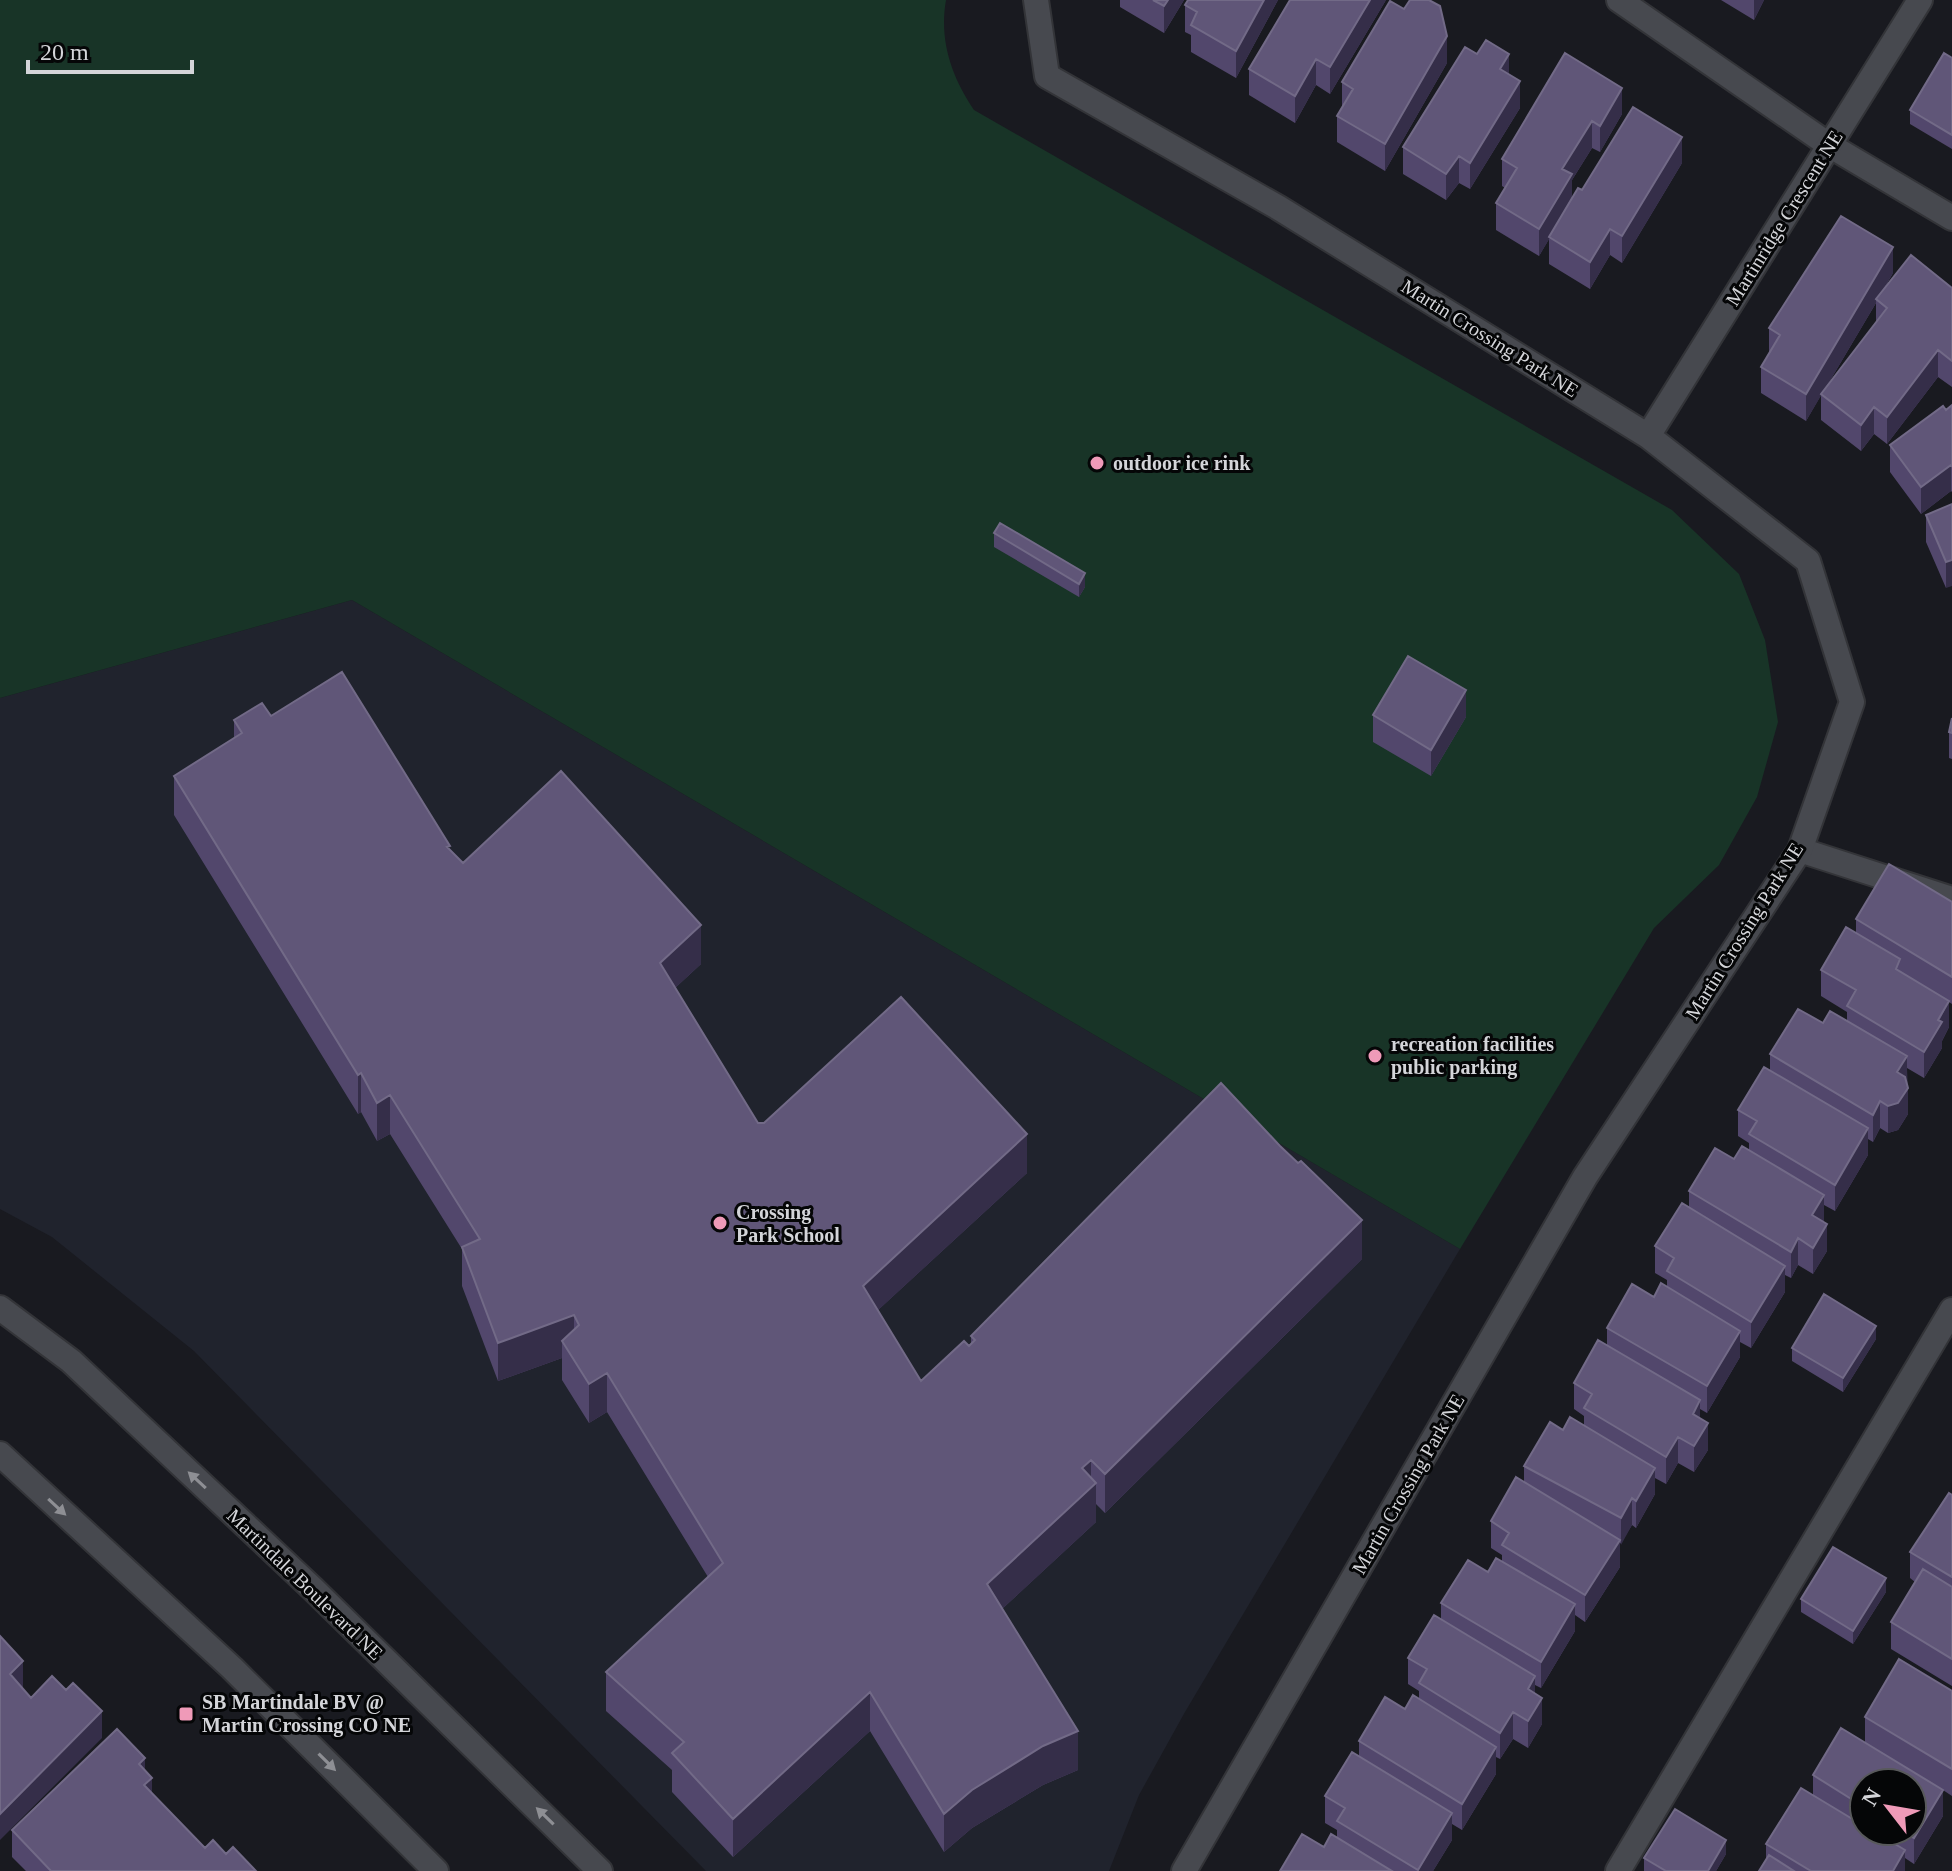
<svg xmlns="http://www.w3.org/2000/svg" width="1952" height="1871" viewBox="0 0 1952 1871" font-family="'Times New Roman',serif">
<rect width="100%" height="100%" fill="#191a20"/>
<path fill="#20232d" d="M 352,600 L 1460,1249 L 1185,1712 L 1139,1795 L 1109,1871 L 706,1871 L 194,1351 L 52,1237 L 0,1209 L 0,698 Z"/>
<path fill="#183427" d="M 0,0 L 946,0 C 939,40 951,76 974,110 L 1672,510 L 1739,574 L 1765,640 L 1778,722 L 1757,797 L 1719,865 L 1654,928 L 1460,1249 L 352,600 L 0,698 Z"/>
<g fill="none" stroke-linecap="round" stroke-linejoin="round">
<defs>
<path id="lane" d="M 1619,0 L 1829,145 L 1952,218
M 1800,850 L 1952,899
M 1618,1871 L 1952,1310"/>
<path id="street" d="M 1036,0 L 1047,76 L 1279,208 L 1648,436 L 1808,561 L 1852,702 L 1800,850 L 1585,1177 L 1184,1871
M 1648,436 L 1920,0"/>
<path id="secondary" d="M 0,1308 L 71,1361 L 313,1589 L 600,1871
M 0,1454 L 232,1668 L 436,1871"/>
</defs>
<use href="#lane" stroke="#333438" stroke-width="28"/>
<use href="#street" stroke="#333438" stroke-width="28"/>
<use href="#secondary" stroke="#333438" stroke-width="28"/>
<use href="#lane" stroke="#47494f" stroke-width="24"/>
<use href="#street" stroke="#47494f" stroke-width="24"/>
<use href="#secondary" stroke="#47494f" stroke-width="24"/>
</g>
<path fill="#52476c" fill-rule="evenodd" d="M 1120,0 L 1184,0 L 1164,33 L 1120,7 Z
M 1278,0 L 1236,78 L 1191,52 L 1191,35 L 1185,32 L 1185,5 Z
M 1386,0 L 1330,94 L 1316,85 L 1295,123 L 1249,95 L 1249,69 Z
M 1721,0 L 1764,0 L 1754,20 Z
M 1565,53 L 1622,114 L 1600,152 L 1592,148 L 1572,180 L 1572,199 L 1582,190 L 1682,163 L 1622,263 L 1610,255 L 1590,289 L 1549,264 L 1549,239 L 1539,256 L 1496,230 L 1496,203 L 1505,188 L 1502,186 L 1502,159 Z
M 1952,58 L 1952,149 L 1910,124 L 1910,110 Z
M 1447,63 L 1385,171 L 1337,142 L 1337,116 L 1342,108 L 1342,82 Z
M 1509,74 L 1520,108 L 1470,189 L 1459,183 L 1446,200 L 1403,174 L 1403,147 Z
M 1893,273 L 1885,287 L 1952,288 L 1952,387 L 1938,377 L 1887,444 L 1874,434 L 1861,451 L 1821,420 L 1821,395 L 1806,421 L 1761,393 L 1761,367 L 1769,353 L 1769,328 ZM 1876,303 L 1876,322 L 1825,389 Z
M 1952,405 L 1952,492 L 1951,491 L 1921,514 L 1890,472 L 1890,445 Z
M 1952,504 L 1946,588 L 1926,542 L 1926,515 Z
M 994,533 L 1085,587 L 1079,597 L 994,547 Z
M 1373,715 L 1466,717 L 1431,776 L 1373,742 Z
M 271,716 L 450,849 L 463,863 L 701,964 L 675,988 L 758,1123 L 1027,1173 L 878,1310 L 921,1381 L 971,1344 L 971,1336 L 1362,1259 L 1105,1513 L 1096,1504 L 1096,1522 L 1002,1609 L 1078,1770 L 1043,1785 L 972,1828 L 944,1852 L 870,1731 L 733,1857 L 672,1792 L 672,1770 L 606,1711 L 606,1672 L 708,1577 L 607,1412 L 589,1423 L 562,1380 L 562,1358 L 498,1381 L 462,1286 L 462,1249 L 390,1134 L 377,1141 L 361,1112 L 358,1114 L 174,815 L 174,776 L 234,738 L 234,720 Z
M 1952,718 L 1952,759 L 1949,758 L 1949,732 Z
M 1952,902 L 1952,1004 L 1949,1002 L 1949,1027 L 1942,1041 L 1942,1048 L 1924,1078 L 1907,1068 L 1908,1114 L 1898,1130 L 1888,1133 L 1880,1128 L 1873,1142 L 1868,1139 L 1868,1155 L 1835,1211 L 1824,1205 L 1823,1222 L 1827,1251 L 1813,1274 L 1798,1265 L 1791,1278 L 1785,1275 L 1785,1292 L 1751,1348 L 1740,1342 L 1740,1357 L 1707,1413 L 1700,1409 L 1700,1419 L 1708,1450 L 1694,1472 L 1678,1463 L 1666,1484 L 1655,1478 L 1655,1494 L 1636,1528 L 1632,1525 L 1620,1544 L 1620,1567 L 1585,1622 L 1575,1615 L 1575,1631 L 1541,1688 L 1535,1685 L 1535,1694 L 1542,1724 L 1528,1748 L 1513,1739 L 1500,1759 L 1496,1757 L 1496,1774 L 1462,1830 L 1452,1824 L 1452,1840 L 1433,1871 L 1280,1871 L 1324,1847 L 1337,1837 L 1337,1830 L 1325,1823 L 1325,1796 L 1359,1757 L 1359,1741 L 1419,1699 L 1419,1691 L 1408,1684 L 1408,1658 L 1441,1619 L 1441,1603 L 1502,1561 L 1502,1555 L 1491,1548 L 1491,1521 L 1524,1481 L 1524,1466 L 1563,1430 L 1584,1425 L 1584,1416 L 1574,1409 L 1574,1383 L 1607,1345 L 1607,1328 L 1654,1297 L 1667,1286 L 1667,1280 L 1655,1273 L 1655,1246 L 1689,1207 L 1689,1191 L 1734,1159 L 1749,1150 L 1749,1143 L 1738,1136 L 1738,1110 L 1770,1070 L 1770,1054 L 1823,1023 L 1847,1021 L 1847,1012 L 1821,996 L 1821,970 L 1856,933 L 1856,919 Z
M 1876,1339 L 1843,1392 L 1792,1361 L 1792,1348 Z
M 1952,1495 L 1952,1686 L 1891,1649 L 1891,1622 L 1915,1582 L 1910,1578 L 1910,1552 Z
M 1886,1592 L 1853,1644 L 1801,1612 L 1801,1599 Z
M 1952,1691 L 1952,1796 L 1943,1790 L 1943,1816 L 1914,1864 L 1905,1858 L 1905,1871 L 1759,1871 L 1766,1860 L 1766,1844 L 1813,1795 L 1813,1775 L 1865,1743 L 1865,1717 ZM 1864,1783 L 1912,1831 L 1864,1831 Z
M 145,1771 L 152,1793 L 205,1848 L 226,1854 L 256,1871 L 26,1871 L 12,1857 L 12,1830 Z
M 1726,1854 L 1716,1871 L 1644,1871 L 1644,1858 Z"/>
<path fill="#352e49" d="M 1168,0 L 1184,0 L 1164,33 L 1164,6 Z
M 1264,0 L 1278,0 L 1236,78 L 1236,51 Z
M 1370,0 L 1386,0 L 1330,94 L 1330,67 Z
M 1754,0 L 1764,0 L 1754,20 Z
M 1447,36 L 1447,63 L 1385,171 L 1385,144 Z
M 1509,54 L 1509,80 L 1500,69 Z
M 1316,59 L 1316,85 L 1295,123 L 1295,96 Z
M 1520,81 L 1520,108 L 1470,189 L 1470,163 Z
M 1622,88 L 1622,114 L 1600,152 L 1600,126 Z
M 1592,121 L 1592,148 L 1572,180 L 1572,201 L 1539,256 L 1539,229 L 1562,169 Z
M 1682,137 L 1682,163 L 1622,263 L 1622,236 Z
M 1459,156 L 1459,183 L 1446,200 L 1446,174 Z
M 1610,229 L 1610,255 L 1590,289 L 1590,262 Z
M 1893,247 L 1893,273 L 1877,300 L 1876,299 L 1876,303 L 1806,421 L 1806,394 Z
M 1938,350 L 1938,377 L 1887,444 L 1887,417 Z
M 1874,407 L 1874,434 L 1861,451 L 1861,425 Z
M 1951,465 L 1951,491 L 1921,514 L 1921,487 Z
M 1952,560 L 1952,586 L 1946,588 L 1946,562 Z
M 1085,573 L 1085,587 L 1079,597 L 1079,584 Z
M 1466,690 L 1466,717 L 1431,776 L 1431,750 Z
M 701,925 L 701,964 L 660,1002 L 660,963 Z
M 1949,1001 L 1949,1027 L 1942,1041 L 1942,1048 L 1924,1078 L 1924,1052 Z
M 1907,1056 L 1907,1083 L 1897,1072 Z
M 361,1073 L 361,1112 L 358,1114 L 358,1075 Z
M 1908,1088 L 1908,1114 L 1898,1130 L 1888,1133 L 1888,1106 Z
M 390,1095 L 390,1134 L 377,1141 L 377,1103 Z
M 1880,1101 L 1880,1128 L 1873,1142 L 1873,1115 Z
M 1868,1128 L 1868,1155 L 1835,1211 L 1835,1185 Z
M 1027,1134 L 1027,1173 L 863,1324 L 863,1286 Z
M 1824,1195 L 1824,1221 L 1812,1241 L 1812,1215 Z
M 1362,1220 L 1362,1259 L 1105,1513 L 1105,1474 Z
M 1827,1224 L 1827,1251 L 1813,1274 L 1813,1248 Z
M 1798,1238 L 1798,1265 L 1791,1278 L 1791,1252 Z
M 1785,1266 L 1785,1292 L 1751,1348 L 1751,1322 Z
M 574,1315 L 574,1353 L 562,1341 L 562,1358 L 498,1381 L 498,1343 Z
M 1876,1326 L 1876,1339 L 1843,1392 L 1843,1378 Z
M 1740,1331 L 1740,1357 L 1707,1413 L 1707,1386 Z
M 607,1373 L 607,1412 L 589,1423 L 589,1384 Z
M 1700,1400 L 1700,1427 L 1693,1414 Z
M 1708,1423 L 1708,1450 L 1694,1472 L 1694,1446 Z
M 1678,1437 L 1678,1463 L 1666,1484 L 1666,1457 Z
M 1091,1460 L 1091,1488 L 1096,1483 L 1096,1522 L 987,1623 L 987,1584 L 1082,1468 Z
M 1655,1468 L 1655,1494 L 1636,1528 L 1636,1501 Z
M 1632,1498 L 1632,1525 L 1621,1545 L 1621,1518 Z
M 1620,1540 L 1620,1567 L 1585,1622 L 1585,1595 Z
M 1886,1578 L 1886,1592 L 1853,1644 L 1853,1631 Z
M 1575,1604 L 1575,1631 L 1541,1688 L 1541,1662 Z
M 23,1661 L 23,1687 L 10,1700 L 10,1674 Z
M 1535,1676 L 1535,1703 L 1528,1689 Z
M 870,1692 L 870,1731 L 733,1857 L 733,1819 Z
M 1542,1698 L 1542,1724 L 1528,1748 L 1528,1721 Z
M 102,1711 L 102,1738 L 0,1840 L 0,1814 Z
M 1513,1712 L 1513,1739 L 1500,1759 L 1500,1733 Z
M 1078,1731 L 1078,1770 L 1043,1785 L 972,1828 L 944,1852 L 944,1814 L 972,1790 L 1043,1746 Z
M 1496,1747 L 1496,1774 L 1462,1830 L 1462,1804 Z
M 145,1758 L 145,1784 L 152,1778 L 152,1804 L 144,1786 L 139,1764 Z
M 1943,1790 L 1943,1816 L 1914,1864 L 1914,1838 Z
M 1452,1813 L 1452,1840 L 1433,1871 L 1418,1871 Z
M 1726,1840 L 1726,1854 L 1716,1871 L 1708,1871 Z
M 1905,1850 L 1905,1871 L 1893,1871 Z"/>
<path fill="#605678" stroke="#726a87" stroke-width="2" d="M 1153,0 L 1168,0 L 1164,6 Z
M 1188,0 L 1264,0 L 1236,51 L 1191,25 L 1197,12 L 1185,5 Z
M 1290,0 L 1370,0 L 1330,67 L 1316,59 L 1295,96 L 1249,69 Z
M 1410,0 L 1429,0 L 1440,6 L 1447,36 L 1385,144 L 1337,116 L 1353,89 L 1342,82 L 1390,1 L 1404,9 Z
M 1486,40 L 1509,54 L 1500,69 L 1520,81 L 1470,163 L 1459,156 L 1446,174 L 1403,147 L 1465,47 L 1477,54 Z
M 1565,53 L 1622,88 L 1600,126 L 1592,121 L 1562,169 L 1572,174 L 1539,229 L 1496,203 L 1517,168 L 1502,159 Z
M 1944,53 L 1952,58 L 1952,135 L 1910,110 Z
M 1633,107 L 1682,137 L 1622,236 L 1610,229 L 1590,262 L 1549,237 L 1578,188 L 1582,190 Z
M 1841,216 L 1893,247 L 1806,394 L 1761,367 L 1780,335 L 1769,328 Z
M 1911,255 L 1952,288 L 1952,361 L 1938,350 L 1887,417 L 1874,407 L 1861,425 L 1821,394 L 1887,308 L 1876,299 Z
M 1952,405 L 1952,466 L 1951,465 L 1921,487 L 1890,445 L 1943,406 L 1946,410 Z
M 1952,504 L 1952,560 L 1946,562 L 1926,515 Z
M 1000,523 L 1085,573 L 1079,584 L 994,533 Z
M 1408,656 L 1466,690 L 1431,750 L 1373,715 Z
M 342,672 L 450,846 L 447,847 L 463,863 L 561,771 L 701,925 L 660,963 L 758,1123 L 764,1123 L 901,997 L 1027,1134 L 863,1286 L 921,1381 L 964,1341 L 969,1346 L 975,1340 L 971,1336 L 1221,1083 L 1280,1146 L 1298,1163 L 1301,1161 L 1362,1220 L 1105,1474 L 1091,1460 L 1082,1468 L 1096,1483 L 987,1584 L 1078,1731 L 1043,1746 L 972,1790 L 944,1814 L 870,1692 L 733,1819 L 672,1753 L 684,1742 L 606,1672 L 723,1563 L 607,1373 L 589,1384 L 562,1341 L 579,1325 L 574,1315 L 498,1343 L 462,1247 L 480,1239 L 390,1095 L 377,1103 L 361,1073 L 358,1075 L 174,776 L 242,733 L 234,720 L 262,703 L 271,716 Z
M 1952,718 L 1952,733 L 1949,732 Z
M 1889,864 L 1952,902 L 1952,977 L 1856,919 Z
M 1846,927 L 1900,959 L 1896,969 L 1949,1001 L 1938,1020 L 1942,1022 L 1924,1052 L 1847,1006 L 1856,990 L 1821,970 Z
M 1798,1009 L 1823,1023 L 1830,1011 L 1907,1056 L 1897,1072 L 1905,1077 L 1908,1088 L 1898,1103 L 1888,1106 L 1880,1101 L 1873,1115 L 1770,1054 Z
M 1764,1067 L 1868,1128 L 1835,1185 L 1749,1134 L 1757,1121 L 1738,1110 Z
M 1742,1146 L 1824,1195 L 1812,1215 L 1827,1224 L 1813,1248 L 1798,1238 L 1791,1252 L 1689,1191 L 1715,1148 L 1734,1159 Z
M 1682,1203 L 1785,1266 L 1751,1322 L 1667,1271 L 1674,1258 L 1655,1246 Z
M 1661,1283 L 1740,1331 L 1707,1386 L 1607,1328 L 1632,1284 L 1654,1297 Z
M 1824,1294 L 1876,1326 L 1843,1378 L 1792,1348 Z
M 1598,1340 L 1700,1400 L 1693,1414 L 1708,1423 L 1694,1446 L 1678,1437 L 1666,1457 L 1584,1408 L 1592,1394 L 1574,1383 Z
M 1570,1417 L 1655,1468 L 1636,1501 L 1632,1498 L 1621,1518 L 1524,1466 L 1550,1422 L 1563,1430 Z
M 1516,1477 L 1620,1540 L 1585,1595 L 1502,1545 L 1509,1533 L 1491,1521 Z
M 1949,1493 L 1952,1495 L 1952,1577 L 1910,1552 Z
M 1833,1547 L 1886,1578 L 1853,1631 L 1801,1599 Z
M 1496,1558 L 1575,1604 L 1541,1662 L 1441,1603 L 1468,1560 L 1488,1572 Z
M 1923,1569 L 1952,1587 L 1952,1659 L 1891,1622 Z
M 1434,1615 L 1535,1676 L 1528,1689 L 1542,1698 L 1528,1721 L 1513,1712 L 1500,1733 L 1419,1683 L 1427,1669 L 1408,1658 Z
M 0,1636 L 23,1661 L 10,1674 L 31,1698 L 52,1676 L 66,1690 L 73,1683 L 102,1711 L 0,1814 Z
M 1899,1659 L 1952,1691 L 1952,1769 L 1865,1717 Z
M 1413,1695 L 1496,1747 L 1462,1804 L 1359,1741 L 1385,1697 L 1405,1709 Z
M 1841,1728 L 1943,1790 L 1914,1838 L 1903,1831 L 1912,1831 L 1912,1783 L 1864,1783 L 1864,1807 L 1813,1775 Z
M 117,1729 L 145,1758 L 139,1764 L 152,1778 L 144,1785 L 205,1848 L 213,1840 L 226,1854 L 233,1847 L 256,1871 L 51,1871 L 12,1830 Z
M 1352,1752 L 1452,1813 L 1418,1870 L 1337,1821 L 1345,1808 L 1325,1796 Z
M 1801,1788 L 1864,1826 L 1864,1831 L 1873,1831 L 1905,1850 L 1893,1871 L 1811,1871 L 1766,1844 Z
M 1675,1809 L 1726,1840 L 1708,1871 L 1666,1871 L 1644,1858 Z
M 1302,1834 L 1324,1847 L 1331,1834 L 1392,1871 L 1280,1871 Z
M 1769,1855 L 1794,1871 L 1759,1871 Z"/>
<defs><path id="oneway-solid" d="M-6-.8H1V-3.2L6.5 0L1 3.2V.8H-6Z" transform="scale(2)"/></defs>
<g fill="#8e8f94">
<use href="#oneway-solid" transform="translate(197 1480) rotate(-137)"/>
<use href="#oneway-solid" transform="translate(57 1507) rotate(43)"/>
<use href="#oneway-solid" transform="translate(327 1762) rotate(45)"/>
<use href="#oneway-solid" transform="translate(545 1816) rotate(-136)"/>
</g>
<g fill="#ef9ab8" stroke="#050607" stroke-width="3">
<circle cx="1097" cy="463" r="8"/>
<circle cx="1375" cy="1056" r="8"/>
<circle cx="720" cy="1223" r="8"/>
<rect x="178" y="1706" width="16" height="16" rx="4"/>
</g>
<g text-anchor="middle" stroke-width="6" stroke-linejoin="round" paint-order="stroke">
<g font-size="20" fill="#d4d5d9" stroke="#050607">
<text transform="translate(1784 218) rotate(-58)" y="7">Martinridge Crescent NE</text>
<text transform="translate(1490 338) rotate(32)" y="7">Martin Crossing Park NE</text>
<text transform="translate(1744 931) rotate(-58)" y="7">Martin Crossing Park NE</text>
<text transform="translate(1408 1484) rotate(-60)" y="7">Martin Crossing Park NE</text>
<text transform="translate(305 1584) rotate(44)" y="7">Martindale Boulevard NE</text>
</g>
<g font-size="20" font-weight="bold" fill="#d4d5d9" stroke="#050607" text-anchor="start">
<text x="1113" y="470">outdoor ice rink</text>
<text x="1391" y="1051">recreation facilities<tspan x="1391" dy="23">public parking</tspan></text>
<text x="736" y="1219">Crossing<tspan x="736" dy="23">Park School</tspan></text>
<text x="202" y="1709">SB Martindale BV @<tspan x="202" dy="23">Martin Crossing CO NE</tspan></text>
</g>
</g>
<g transform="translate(1888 1807) rotate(301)"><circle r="38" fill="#050607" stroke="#58595b" stroke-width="2"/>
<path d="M0-6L14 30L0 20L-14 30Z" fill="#ef9ab8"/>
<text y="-12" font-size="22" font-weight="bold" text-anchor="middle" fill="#d4d5d9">N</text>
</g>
<path d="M28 60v12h164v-12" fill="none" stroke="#d4d5d9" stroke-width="4"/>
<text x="40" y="60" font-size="24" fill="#d4d5d9" stroke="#050607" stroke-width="6" paint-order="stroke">20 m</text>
</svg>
